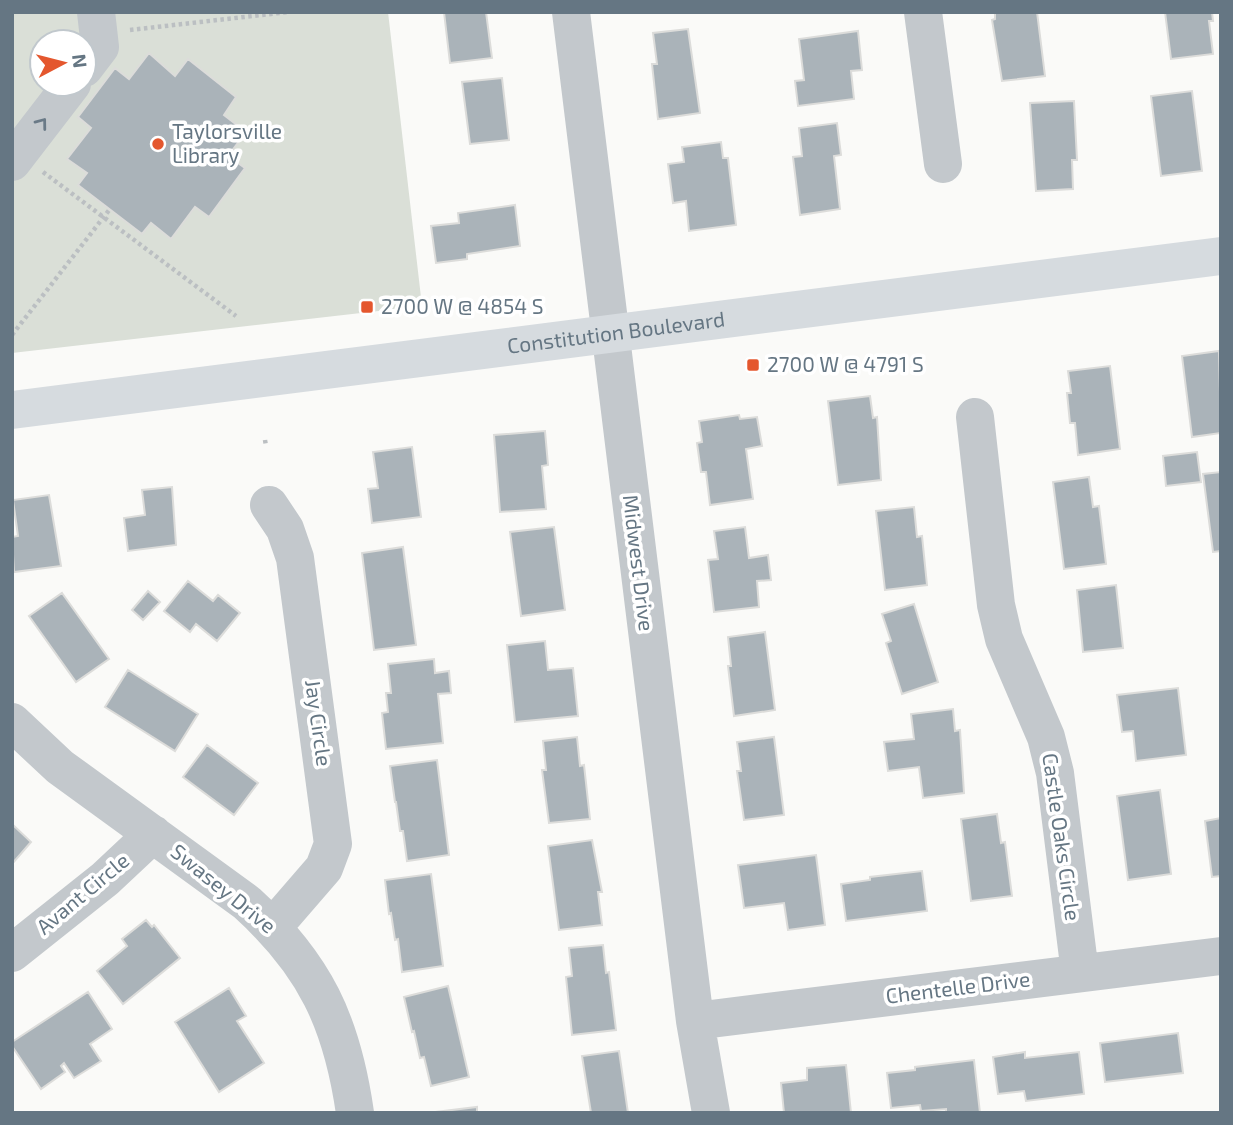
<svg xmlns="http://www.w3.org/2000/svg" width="1233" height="1125" viewBox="0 0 1233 1125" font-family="'Exo 2',sans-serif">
<rect width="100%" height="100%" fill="#fafaf8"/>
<path fill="#dadfd7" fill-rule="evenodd" d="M 12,12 L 388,12 L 422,306 L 12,353 ZM 42,42 L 84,42 L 84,84 L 42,84 Z"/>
<path fill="#aab3b9" stroke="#dcdcda" stroke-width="2" d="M 444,12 L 486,12 L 492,58 L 450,63 Z
M 995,12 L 1037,12 L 1045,76 L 1002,81 L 992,20 L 995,19 Z
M 1165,12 L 1212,12 L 1213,21 L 1209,21 L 1213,54 L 1171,59 Z
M 688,29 L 700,113 L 658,119 L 652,64 L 657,64 L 653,33 Z
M 858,31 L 862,70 L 851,71 L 854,99 L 798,106 L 795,81 L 804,80 L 799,39 Z
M 149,53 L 175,76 L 188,59 L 236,97 L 224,115 L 246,132 L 228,156 L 245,168 L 209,217 L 195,207 L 171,239 L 151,223 L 142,234 L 78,185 L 87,173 L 67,159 L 91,128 L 78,117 L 115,68 L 129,79 Z
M 502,78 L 509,140 L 470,144 L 462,82 Z
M 1192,91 L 1202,171 L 1161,176 L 1151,96 Z
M 1074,101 L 1077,160 L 1072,160 L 1073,189 L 1036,191 L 1030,103 Z
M 837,123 L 841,155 L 834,156 L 840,209 L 800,215 L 793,157 L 802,156 L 799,128 Z
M 721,142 L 723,158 L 728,158 L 736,225 L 689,231 L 686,201 L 673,203 L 668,164 L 684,162 L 682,147 Z
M 515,205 L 520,246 L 467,254 L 467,259 L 436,263 L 431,226 L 459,223 L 458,213 Z
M 1219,351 L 1221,433 L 1192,437 L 1182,356 Z
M 1110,366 L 1120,449 L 1078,455 L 1075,423 L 1070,423 L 1067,393 L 1071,393 L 1068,371 Z
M 870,396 L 873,418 L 877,417 L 881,480 L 838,485 L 828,401 Z
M 739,415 L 740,419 L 757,417 L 762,446 L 746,449 L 753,499 L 710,505 L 706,472 L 701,472 L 697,443 L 702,442 L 699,421 Z
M 545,431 L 548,465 L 542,466 L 546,509 L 500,512 L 494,435 Z
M 412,447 L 421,517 L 372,523 L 368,489 L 378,488 L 373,452 Z
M 1197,452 L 1201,482 L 1166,486 L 1163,456 Z
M 1221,472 L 1221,551 L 1213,552 L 1203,474 Z
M 1089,477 L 1093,507 L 1099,506 L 1106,564 L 1064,569 L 1053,482 Z
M 172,487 L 176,545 L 128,551 L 124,518 L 145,515 L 142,490 Z
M 49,495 L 61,566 L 14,572 L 12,537 L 18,536 L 13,500 Z
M 914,507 L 917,537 L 922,536 L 927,585 L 885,590 L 876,511 Z
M 554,527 L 565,610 L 521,616 L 510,532 Z
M 745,527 L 749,558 L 768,555 L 771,580 L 757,581 L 759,607 L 714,612 L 708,560 L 718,559 L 714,531 Z
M 403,547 L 416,645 L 374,650 L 362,553 Z
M 188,581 L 213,601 L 218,595 L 240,613 L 217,641 L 196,624 L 190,632 L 164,611 Z
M 1116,585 L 1123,648 L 1083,652 L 1077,590 Z
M 148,591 L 160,602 L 143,620 L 132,610 Z
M 62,593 L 109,659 L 76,682 L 29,616 Z
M 914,604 L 938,682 L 902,694 L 886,643 L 891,641 L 882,614 Z
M 765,632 L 775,710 L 734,716 L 728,666 L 731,666 L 728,637 Z
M 545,641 L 548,670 L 573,668 L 578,716 L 515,722 L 507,645 Z
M 434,659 L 435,673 L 449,671 L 451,693 L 438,694 L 443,743 L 386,749 L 382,713 L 388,712 L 386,693 L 391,693 L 388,664 Z
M 128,670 L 198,714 L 175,751 L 105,707 Z
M 1178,688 L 1186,755 L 1136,761 L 1133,731 L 1122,732 L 1117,695 Z
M 953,709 L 955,731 L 960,730 L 964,793 L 923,798 L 919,767 L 888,771 L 884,742 L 914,739 L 911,714 Z
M 577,737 L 580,766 L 584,765 L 590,819 L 549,823 L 542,770 L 546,770 L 543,741 Z
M 774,737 L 784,815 L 744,820 L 737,771 L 741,771 L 737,742 Z
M 207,745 L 258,783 L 234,815 L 183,777 Z
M 437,760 L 449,855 L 407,861 L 403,831 L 400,831 L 396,802 L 395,802 L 390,766 Z
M 1160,790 L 1171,874 L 1128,880 L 1117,796 Z
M 997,814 L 1001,843 L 1005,842 L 1012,896 L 971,901 L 961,819 Z
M 1221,818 L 1221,876 L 1212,877 L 1205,821 Z
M 12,824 L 31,842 L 12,864 Z
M 592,840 L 602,892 L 598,892 L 602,925 L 559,930 L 548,846 Z
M 816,855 L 825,925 L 788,930 L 784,903 L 744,908 L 738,865 Z
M 922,871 L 927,911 L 846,921 L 841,884 L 870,880 L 870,877 Z
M 431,874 L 443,966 L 402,972 L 398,939 L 395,940 L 391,913 L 389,914 L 385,880 Z
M 146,920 L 152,927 L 154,925 L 180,958 L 123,1004 L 97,971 L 127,946 L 122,939 Z
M 603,945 L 606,973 L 609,972 L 616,1030 L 572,1035 L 566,977 L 572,976 L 569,948 Z
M 448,986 L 469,1077 L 431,1086 L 424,1057 L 420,1058 L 414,1031 L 412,1032 L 404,997 Z
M 229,988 L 246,1016 L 237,1021 L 264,1063 L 219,1092 L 175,1022 Z
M 88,992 L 112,1029 L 90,1044 L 101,1061 L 74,1078 L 64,1063 L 61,1066 L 65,1072 L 41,1089 L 12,1046 L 12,1042 Z
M 1178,1033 L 1183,1073 L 1105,1082 L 1100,1043 Z
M 619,1051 L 628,1113 L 591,1113 L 582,1056 Z
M 1025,1052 L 1025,1058 L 1079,1052 L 1084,1094 L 1026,1101 L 1024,1091 L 998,1094 L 993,1057 Z
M 974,1060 L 980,1113 L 946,1113 L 946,1109 L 921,1111 L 920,1105 L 891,1108 L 887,1073 L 915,1070 L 915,1067 Z
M 846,1065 L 851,1113 L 784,1113 L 781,1083 L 807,1080 L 807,1068 Z
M 477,1107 L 477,1113 L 427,1113 Z"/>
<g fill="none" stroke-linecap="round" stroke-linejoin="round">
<path stroke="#bbbfc2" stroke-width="4.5" stroke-dasharray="3.5 3.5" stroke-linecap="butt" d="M 130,30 L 288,12
M 40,71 L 36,45 L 42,44
M 43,172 L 236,316
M 12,335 L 110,209
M 265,440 L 266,446"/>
<path stroke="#c3c8cc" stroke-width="38" d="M 571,12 L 695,1021 L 711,1113
M 923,12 L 943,164
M 84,68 L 100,47 L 96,12
M 12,162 L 72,84
M 975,417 L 996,605 L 1004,639 L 1046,737 L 1055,773 L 1080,973
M 269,505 L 285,529 L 295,558 L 333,844 L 324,868 L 273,927
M 12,722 L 60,767 L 247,903 C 315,965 342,1022 355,1113
M 12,953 L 105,879 L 153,834
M 695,1021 L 1221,956"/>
<path stroke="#d6dbdf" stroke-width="38" id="s1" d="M 12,410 L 1221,256"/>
</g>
<defs><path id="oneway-chevron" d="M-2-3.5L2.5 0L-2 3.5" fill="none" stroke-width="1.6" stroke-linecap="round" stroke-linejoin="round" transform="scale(1.75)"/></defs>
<use stroke="#6a7a87" href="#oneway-chevron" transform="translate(42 123) rotate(-53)"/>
<g fill="#e4572e" stroke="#fff" stroke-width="2.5">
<circle cx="158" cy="144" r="7"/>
<rect x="360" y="300" width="14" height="14" rx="3.5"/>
<rect x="746" y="358" width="14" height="14" rx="3.5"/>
</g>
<g text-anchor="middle" stroke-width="7" stroke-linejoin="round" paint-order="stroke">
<g font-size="21" fill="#657683" stroke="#fff" text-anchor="start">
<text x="172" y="139">Taylorsville<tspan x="172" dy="24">Library</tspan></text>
<text x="381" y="314">2700 W @ 4854 S</text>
<text x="767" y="372">2700 W @ 4791 S</text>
</g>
<g font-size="21" fill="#657683" stroke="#fff">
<text dy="7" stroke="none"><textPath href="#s1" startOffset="609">Constitution Boulevard</textPath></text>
<text transform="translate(638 563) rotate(83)" y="7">Midwest Drive</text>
<text transform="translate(318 723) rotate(82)" y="7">Jay Circle</text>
<text transform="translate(1061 837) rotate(82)" y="7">Castle Oaks Circle</text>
<text transform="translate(223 889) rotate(39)" y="7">Swasey Drive</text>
<text transform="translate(83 894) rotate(-40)" y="7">Avant Circle</text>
<text transform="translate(958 988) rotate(-7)" y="7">Chentelle Drive</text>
</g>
</g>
<rect width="1233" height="1125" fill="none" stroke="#657683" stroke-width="28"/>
<g transform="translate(63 63) rotate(83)"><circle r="33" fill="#ffffff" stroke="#c1c8cd" stroke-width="2"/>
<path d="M0-5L12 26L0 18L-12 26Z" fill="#e4572e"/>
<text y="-10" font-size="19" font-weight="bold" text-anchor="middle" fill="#657683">N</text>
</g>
</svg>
